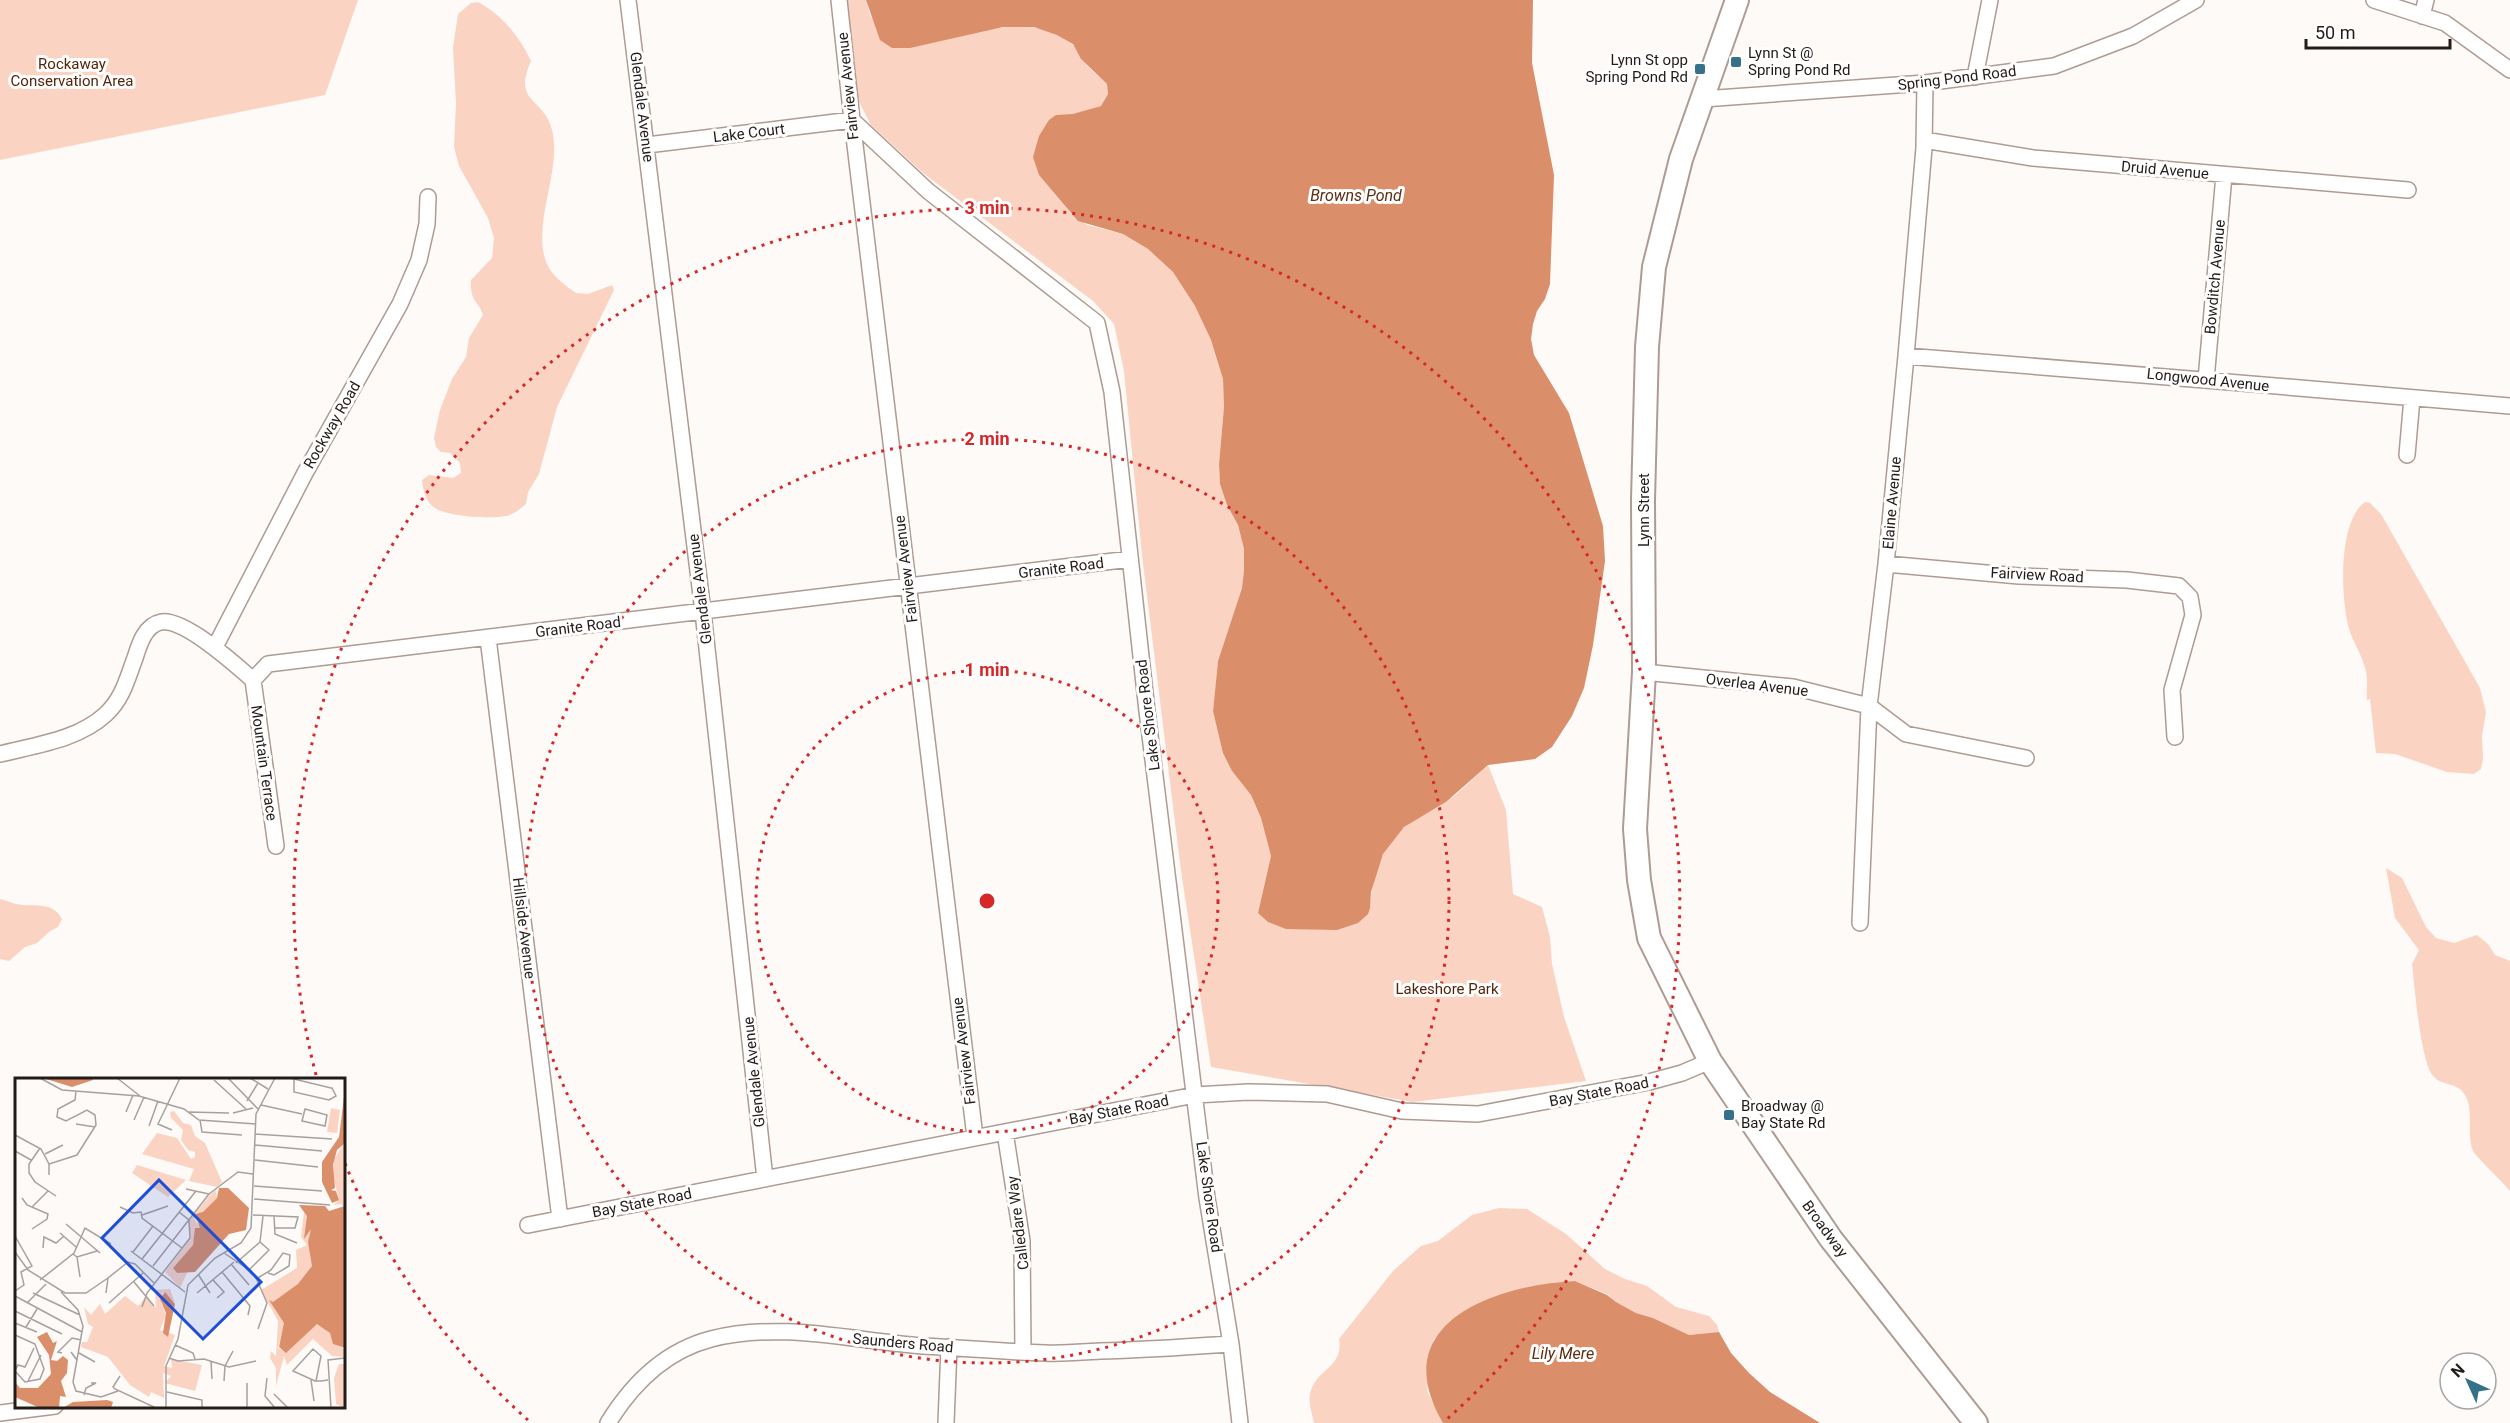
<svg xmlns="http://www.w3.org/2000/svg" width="2510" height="1423" viewBox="0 0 2510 1423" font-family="Roboto,sans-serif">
<rect width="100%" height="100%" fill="#fefaf8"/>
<path fill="#fad3c2" d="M 0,0 L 358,0 L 325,95 L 0,160 Z
M 847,0 L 866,0 L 870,15 L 892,48 C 949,48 1019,3 1071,43 C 1076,47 1077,53 1081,58 C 1088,68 1099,76 1107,84 L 1108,94 L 1101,106 L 1073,115 L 1056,115 L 1039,175 L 1064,202 L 1070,213 L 1087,225 L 1123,234 L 1148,249 L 1173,272 L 1195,306 L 1211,340 L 1223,379 L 1224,407 L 1219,464 L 1220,484 L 1227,505 L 1238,525 L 1244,549 L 1244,570 L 1242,588 L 1218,661 L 1213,711 L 1232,771 L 1251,795 L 1261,818 L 1271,856 L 1258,913 L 1370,908 C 1372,879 1381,844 1406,826 C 1418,816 1434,811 1446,802 C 1461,792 1474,777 1488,765 L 1506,810 L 1513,894 L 1542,907 L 1550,937 L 1552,964 L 1564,1017 L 1586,1081 L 1413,1102 L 1211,1067 L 1181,871 L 1142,555 L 1124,371 L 1114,324 L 1093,301 L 923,173 L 871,125 L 857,98 Z
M 478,2 C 502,15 519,36 531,61 C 512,104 544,97 552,130 C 563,172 528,229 549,268 C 555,278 567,287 576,293 L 588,294 L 612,285 L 614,290 L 557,407 L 539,474 L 528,492 L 526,504 C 520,509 513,515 506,516 C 490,519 444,517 432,506 C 425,499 423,489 422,480 L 429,475 L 453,478 L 461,473 L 460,463 L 450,453 L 441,452 L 436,447 L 434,438 L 440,410 L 452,379 L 466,357 L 469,338 L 483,315 C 478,299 470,303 471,280 L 492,258 L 494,238 L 488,218 L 459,166 L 454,147 L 456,103 L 453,47 L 458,14 L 471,3 Z
M 2365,502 L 2370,503 L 2381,514 L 2480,688 L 2486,712 L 2482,736 L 2483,759 L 2481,769 L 2474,774 L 2447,772 L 2395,754 L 2376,753 L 2370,699 L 2367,700 C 2366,691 2368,681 2366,672 C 2363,655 2352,642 2348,625 C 2341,596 2338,521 2365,502 Z
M 2386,868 L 2402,878 L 2426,927 L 2436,938 L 2454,943 L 2477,935 L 2488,944 L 2495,955 L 2510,961 L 2510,1191 C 2502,1181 2477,1158 2473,1151 C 2466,1134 2474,1113 2466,1097 C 2459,1081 2442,1087 2433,1076 C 2420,1059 2415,989 2412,964 L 2419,950 L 2395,918 Z
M 0,899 C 8,901 16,905 24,905 C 40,906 53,903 62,919 L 58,927 L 50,931 L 37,943 L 25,947 L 9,961 L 0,959 Z
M 1499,1208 L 1527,1209 L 1566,1234 L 1605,1269 L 1625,1279 L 1647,1286 L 1676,1307 L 1709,1316 L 1717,1325 L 1719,1332 L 1689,1335 L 1653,1318 L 1636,1313 L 1616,1302 L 1607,1294 L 1575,1281 L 1552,1283 L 1497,1295 L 1466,1310 L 1434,1339 L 1427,1391 L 1443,1423 L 1314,1423 C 1312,1412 1307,1402 1311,1390 C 1319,1368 1344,1366 1339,1339 L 1393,1271 L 1421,1246 L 1438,1241 L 1472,1215 Z"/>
<path fill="#da8e6a" d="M 866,0 L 1533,0 L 1532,63 L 1554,175 L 1550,284 L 1545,299 L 1537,311 L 1533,324 L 1531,339 L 1534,355 L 1569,413 L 1603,526 L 1605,561 L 1593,645 L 1584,688 L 1572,716 L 1552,747 L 1535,759 L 1488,765 L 1446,802 L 1404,827 L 1383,854 L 1371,892 L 1370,908 L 1368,914 L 1358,923 L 1337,930 L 1286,929 L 1268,922 L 1258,913 L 1271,856 L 1261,818 L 1251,795 L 1232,771 L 1223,753 L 1213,711 L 1218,661 L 1242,588 L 1244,570 L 1244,549 L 1238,525 L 1227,505 L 1220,484 L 1219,464 L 1224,407 L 1223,379 L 1211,340 L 1195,306 L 1173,272 L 1148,249 L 1123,234 L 1078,221 L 1039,175 L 1033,157 L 1039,136 L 1049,120 L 1056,115 L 1073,114 L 1101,106 L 1108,94 L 1107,84 L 1081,59 L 1073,44 L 1057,35 L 1034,27 L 1003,27 L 910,48 L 892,48 L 880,40 Z
M 1575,1281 L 1607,1295 L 1616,1302 L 1636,1313 L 1653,1318 L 1689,1335 L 1719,1332 L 1731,1353 L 1749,1373 L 1770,1392 L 1820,1423 L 1443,1423 C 1384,1323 1495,1285 1575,1281 Z"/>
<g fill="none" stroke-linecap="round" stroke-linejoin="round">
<defs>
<path id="street" d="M 628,0 L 703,612 L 765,1179
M 839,0 L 852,120 L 975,1137
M 2374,0 L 2445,23 L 2510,70
M 2422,16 L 2426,0
M 1975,77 L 1990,0
M 1703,99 L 1925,83 L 2054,66 L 2133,36 L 2196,0
M 1924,140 L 2033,158 L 2408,190
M 647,145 L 852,120 L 928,191 L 1097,323 L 1112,392 L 1147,711 L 1207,1198 L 1231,1344 L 1240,1423
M 1906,356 C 2107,371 2309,389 2510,406
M 2206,380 L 2224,175
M 2407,455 L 2412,398
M 1886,564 L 2019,576 L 2127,580 L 2179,586 L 2190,597 L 2193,615 L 2172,690 L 2175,737
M 488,638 L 560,1219
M 215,647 L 305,473 L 400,304 L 419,260 L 427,224 L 428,197
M 1644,672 L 1793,687 L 1869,706 L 1906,734 L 2026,758
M 253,680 L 276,846
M 0,754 C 36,745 78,740 106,714 C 123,698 127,679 135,658 C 139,645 145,625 161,622 C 184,618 236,665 253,680 L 268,664 L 1130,559
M 1860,923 L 1869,706 L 1886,564 L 1906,356 L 1924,148 L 1925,83
M 1005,1132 L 1022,1241 L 1023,1351
M 528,1225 L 1195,1095 L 1248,1092 L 1327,1094 L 1402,1111 L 1478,1114 L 1649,1082 L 1682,1073 L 1710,1061
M 0,1413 L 55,1406
M 608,1423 C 632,1384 665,1351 711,1339 C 781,1321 853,1341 923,1346 C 964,1348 1005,1352 1045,1353 C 1063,1354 1082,1352 1100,1351 C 1144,1350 1187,1347 1231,1344
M 946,1423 L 949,1347"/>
<path id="secondary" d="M 1737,0 L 1681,159 L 1654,267 L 1647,347 L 1643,500 L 1644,672 L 1635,829 L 1639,880 L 1649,938 L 1710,1061 L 1831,1239 L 1976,1423"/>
</defs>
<use href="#street" stroke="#ae9b92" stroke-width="18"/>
<use href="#secondary" stroke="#ae9b92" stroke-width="26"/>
<use href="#street" stroke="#fff" stroke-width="15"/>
<use href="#secondary" stroke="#fff" stroke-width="22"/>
</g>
<g fill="none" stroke="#d62828" stroke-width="3" stroke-dasharray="3 6">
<circle cx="987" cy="901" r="231"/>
<circle cx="987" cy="901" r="462"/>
<path d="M528 1420A693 693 0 0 1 344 1161M316 1075A693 693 0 1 1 1446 1420"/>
</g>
<g fill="#357188" stroke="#fff" stroke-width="2">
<rect x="1730" y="56" width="12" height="12" rx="3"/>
<rect x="1694" y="63" width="12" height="12" rx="3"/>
<rect x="1723" y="1109" width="12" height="12" rx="3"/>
</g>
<g text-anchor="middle" stroke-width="6" stroke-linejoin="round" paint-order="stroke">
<g font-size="15" fill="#231b18" stroke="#fff" text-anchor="start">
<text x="1748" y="58">Lynn St @<tspan x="1748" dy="17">Spring Pond Rd</tspan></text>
<text x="1688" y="65" text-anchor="end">Lynn St opp<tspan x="1688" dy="17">Spring Pond Rd</tspan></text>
<text x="1741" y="1111">Broadway @<tspan x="1741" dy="17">Bay State Rd</tspan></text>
</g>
<g font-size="15" fill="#552409" stroke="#fff">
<text x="72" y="69">Rockaway<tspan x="72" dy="17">Conservation Area</tspan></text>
<text x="1447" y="994">Lakeshore Park</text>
</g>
<g font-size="15" fill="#231b18" stroke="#fff">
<text transform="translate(1957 78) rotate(-7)" y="5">Spring Pond Road</text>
<text transform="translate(848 86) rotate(-96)" y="5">Fairview Avenue</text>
<text transform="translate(642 107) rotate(83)" y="5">Glendale Avenue</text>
<text transform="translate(749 133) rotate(-7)" y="5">Lake Court</text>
<text transform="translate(2165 170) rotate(5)" y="5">Druid Avenue</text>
<text transform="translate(2215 277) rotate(-85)" y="5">Bowditch Avenue</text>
<text transform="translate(2208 380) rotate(6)" y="5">Longwood Avenue</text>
<text transform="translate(332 425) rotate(-60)" y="5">Rockway Road</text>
<text transform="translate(1892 503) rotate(-85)" y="5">Elaine Avenue</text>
<text transform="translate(1644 510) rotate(-90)" y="5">Lynn Street</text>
<text transform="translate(1061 568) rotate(-7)" y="5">Granite Road</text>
<text transform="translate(906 569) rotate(-97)" y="5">Fairview Avenue</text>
<text transform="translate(2037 575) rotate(3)" y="5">Fairview Road</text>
<text transform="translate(700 589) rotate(-97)" y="5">Glendale Avenue</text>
<text transform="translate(578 627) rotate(-7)" y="5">Granite Road</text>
<text transform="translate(1757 685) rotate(7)" y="5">Overlea Avenue</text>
<text transform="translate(1148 715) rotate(-97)" y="5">Lake Shore Road</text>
<text transform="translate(264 763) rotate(82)" y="5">Mountain Terrace</text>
<text transform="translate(524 928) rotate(83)" y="5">Hillside Avenue</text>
<text transform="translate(964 1051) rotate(-97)" y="5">Fairview Avenue</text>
<text transform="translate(754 1072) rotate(-96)" y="5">Glendale Avenue</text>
<text transform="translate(1599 1092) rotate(-11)" y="5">Bay State Road</text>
<text transform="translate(1119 1110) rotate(-11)" y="5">Bay State Road</text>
<text transform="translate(1209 1197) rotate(82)" y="5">Lake Shore Road</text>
<text transform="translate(642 1203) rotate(-11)" y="5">Bay State Road</text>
<text transform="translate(1018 1223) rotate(-97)" y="5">Calledare Way</text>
<text transform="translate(1825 1229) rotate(54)" y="5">Broadway</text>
<text transform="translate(903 1343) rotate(5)" y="5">Saunders Road</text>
</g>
<g font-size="16" font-style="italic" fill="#5e2c12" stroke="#fff">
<text x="1356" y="201">Browns Pond</text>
<text x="1563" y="1359">Lily Mere</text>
</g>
</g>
<g transform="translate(15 1078)">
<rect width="330" height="330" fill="#fefaf8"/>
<path d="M 316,30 L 325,32 L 322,55 L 312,54 ZM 159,33 L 168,45 L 176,47 L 180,58 L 190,65 L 207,104 L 202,109 L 174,103 L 179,91 L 127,76 L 142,55 L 162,60 L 176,81 L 180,79 L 180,74 L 173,72 L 166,62 L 168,52 L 156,40 L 155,34 ZM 330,63 L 330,131 L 326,126 L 319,127 L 324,121 L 318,99 L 319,82 ZM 122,87 L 171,102 L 153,119 L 117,95 ZM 201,112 L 202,120 L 188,135 L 181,135 L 179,141 L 186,150 L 182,150 L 178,167 L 158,190 L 162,195 L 173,193 L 165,210 L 150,194 L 176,160 L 174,143 L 195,117 ZM 289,134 L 313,135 L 298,188 L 287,205 L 264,220 L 270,244 L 263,270 L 272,274 L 297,247 L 305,246 L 315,255 L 319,266 L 330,271 L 330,279 L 317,278 L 298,261 L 272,287 L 269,278 L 261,308 L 261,290 L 255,280 L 256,273 L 261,278 L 263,243 L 246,212 L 282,190 L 281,172 L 292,167 L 286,159 ZM 155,211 L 160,225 L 148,214 L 146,225 L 151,237 L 145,252 L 160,257 L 149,288 L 157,290 L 156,281 L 187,287 L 180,313 L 150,305 L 156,298 L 148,295 L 149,320 L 136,314 L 134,319 L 115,307 L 93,279 L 66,269 L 67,264 L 72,264 L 78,249 L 73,246 L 69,229 L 76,237 L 85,226 L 90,236 L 110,218 L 123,228 L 132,218 L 141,230 L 140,212 ZM 324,286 L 330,286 L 330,330 L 321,326 L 319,300 Z" fill="#fad3c2"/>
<path d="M 28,0 L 77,0 L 78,2 L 57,9 ZM 330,11 L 330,65 L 322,72 L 318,87 L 320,110 L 316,112 L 321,113 L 324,122 L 317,125 L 307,104 L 307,84 L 324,59 ZM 204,110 L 213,110 L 234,130 L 231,152 L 214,156 L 180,194 L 162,195 L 158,190 L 178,167 L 180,150 L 185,150 L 180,136 L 188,134 L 202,120 ZM 284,127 L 310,128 L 314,133 L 330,128 L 330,270 L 318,266 L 315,255 L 302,246 L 271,275 L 264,269 L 269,245 L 254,222 L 258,224 L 283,206 L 297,188 L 293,164 L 296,151 L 289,161 L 292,138 ZM 150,214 L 160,226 L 153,259 L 148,255 L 151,235 L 145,221 ZM 32,254 L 38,265 L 42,263 L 36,282 L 42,283 L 48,278 L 53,282 L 52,295 L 46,303 L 51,319 L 45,318 L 44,330 L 25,330 L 0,319 L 0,304 L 5,310 L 23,310 L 36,296 L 34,277 L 22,259 ZM 92,322 L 98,324 L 96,330 L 48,330 L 58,324 Z" fill="#da8e6a"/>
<path fill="none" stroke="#a6a19e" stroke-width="1.5" d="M 25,0 L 47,12 L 124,18 L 169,31 L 184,42 L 241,46M 102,0 L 125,18M 213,0 L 243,31M 235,0 L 253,11M 275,0 L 279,1 L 316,10 L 317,10 L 321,18 L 314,22 L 279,14 L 279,1M 199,2 L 231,31M 232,23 L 243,5M 246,27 L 287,36M 290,31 L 312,37 L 310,48 L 287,43 ZM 111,34 L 118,17M 174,34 L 214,35M 218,35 L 238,30M 119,42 L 129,19M 185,42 L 187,54 L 227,57M 61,46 L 80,49M 134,48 L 143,23M 157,52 L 143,46 L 165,0M 240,56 L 317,61M 0,57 L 26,71 L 34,86M 240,67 L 307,73M 25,70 L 14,86 L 14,95 L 20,104 L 41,118M 0,73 L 16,82M 30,76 L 48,67M 240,82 L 303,89M 34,97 L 34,86 L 62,77 L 81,47 L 80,37 L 72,32 L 51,43 L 42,39 L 43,31 L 60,22 L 61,13M 239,108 L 307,113M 171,111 L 194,116M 7,120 L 12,127 L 33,136 L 32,141 L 17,151M 239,121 L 315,127M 17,129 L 33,113M 105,129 L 118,135 L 126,134 L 127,140 L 167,170M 127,137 L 153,128M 238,137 L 283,139 L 280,150 L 259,150M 259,138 L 260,156 L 282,165M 51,146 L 85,175M 45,155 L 61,169M 0,158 L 17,188 L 6,194 L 9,207 L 0,213M 28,170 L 29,159 L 41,165 L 49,158M 116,173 L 170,214M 0,174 L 13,192 L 50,215 L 71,215 L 93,200M 118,174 L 138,148M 209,175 L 236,193 L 242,202 L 252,225 L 243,251M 58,176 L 62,179 L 82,173M 62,179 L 65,199M 127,181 L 181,113M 221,185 L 245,164 L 248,138M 216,186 L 234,207M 138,188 L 194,116 L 223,94 L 238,96M 234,192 L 254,172 L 245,164M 207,194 L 235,228 L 233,237M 183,196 L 195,215M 241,201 L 256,192 L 268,175 L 275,177 L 274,188 L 259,197 L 253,195M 25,202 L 59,175 L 70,150 L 96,166M 198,202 L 209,214 L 202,220M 119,204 L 139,228M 46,214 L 63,232 L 68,248 L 58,304 L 61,313 L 86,319 L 103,313M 18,215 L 65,237M 91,215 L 93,200 L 113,184 L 120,186 L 140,206M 182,215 L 219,184M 0,218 L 67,254M 12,225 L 31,206M 94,225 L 128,195M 127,229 L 132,215 L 175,160 L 174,142 L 164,134M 0,233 L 47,256M 0,245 L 22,254M 11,249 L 22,231M 0,257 L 20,266 L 29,291 L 25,301 L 10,304 L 0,293M 160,267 L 178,275 L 180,281M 47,275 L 43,274 L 57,260 L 66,262M 64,275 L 80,284M 154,280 L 163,283 L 189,281 L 214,289 L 241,283M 61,281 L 56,274 L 62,282M 196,283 L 197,301M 0,292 L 3,287 L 10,289 L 19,270M 105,298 L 98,309 L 100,311 L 141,330M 252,300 L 250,318 L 260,330M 296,302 L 299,323M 13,303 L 26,277M 209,303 L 210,288 L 218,273M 301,303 L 306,278 L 298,271 L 278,293 L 300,303 L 306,303 L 313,302M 152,314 L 187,322 L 187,330M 259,316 L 273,330M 69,317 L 71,310 L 81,305 L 76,305M 151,330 L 151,288 L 163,261 L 173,207 L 200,180 L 226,165 L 236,150 L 241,36 L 260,0M 232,330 L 232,305M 316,330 L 313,282 L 330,280"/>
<path fill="#1d4ed8" fill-opacity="0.15" stroke="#1d4ed8" stroke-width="3" d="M 144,102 L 246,204 L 188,261 L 87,160 Z"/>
<rect width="330" height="330" fill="none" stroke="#231b18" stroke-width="3"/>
</g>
<circle cx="987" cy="901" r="9" fill="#d62828" stroke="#fff" stroke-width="3"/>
<g font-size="18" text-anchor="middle" font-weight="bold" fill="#d62828" stroke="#fff" stroke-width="6" stroke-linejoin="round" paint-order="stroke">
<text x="987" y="214">3 min</text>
<text x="987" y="445">2 min</text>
<text x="987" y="676">1 min</text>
</g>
<g transform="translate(2468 1381) rotate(315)"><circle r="28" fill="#ffffff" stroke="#a7a4a3" stroke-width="1.5"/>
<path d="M0-4.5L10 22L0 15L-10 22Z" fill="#357188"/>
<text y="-9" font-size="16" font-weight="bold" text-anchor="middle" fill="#231b18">N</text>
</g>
<path d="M2306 39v9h144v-9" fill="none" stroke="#231b18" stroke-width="3"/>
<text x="2315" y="39" font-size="18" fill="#231b18" stroke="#ffffff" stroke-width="4.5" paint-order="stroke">50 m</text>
</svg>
